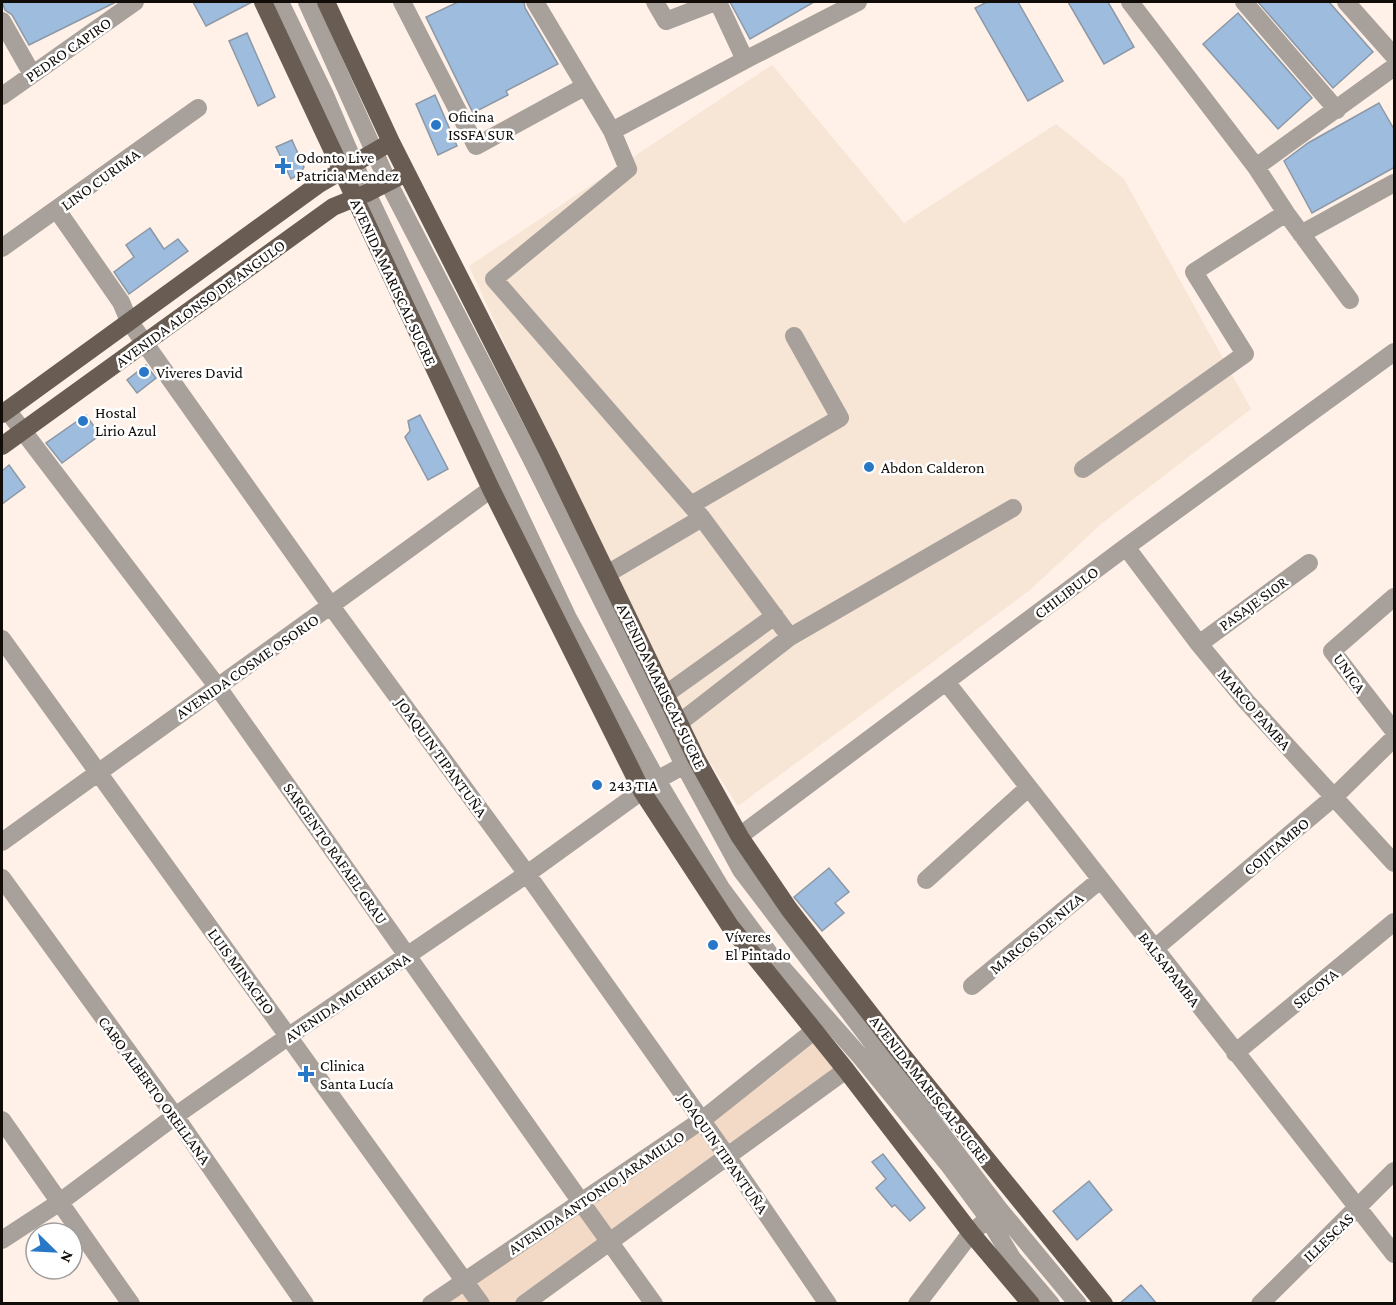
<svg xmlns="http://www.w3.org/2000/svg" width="1396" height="1305" viewBox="0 0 1396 1305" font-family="'Crimson Pro',serif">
<rect width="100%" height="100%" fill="#fff1e7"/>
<path fill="#f7e5d6" d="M 772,65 L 904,223 L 1056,124 L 1124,179 L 1251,409 L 1101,524 L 1030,590 L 738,806 L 666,694 L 469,266 Z"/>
<path fill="#f3dac6" d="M 815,1030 L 846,1070 L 524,1303 L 431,1304 Z"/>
<path fill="#9dbcde" stroke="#8c98a6" stroke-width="1.5" d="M 2,2 L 116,2 L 29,45 L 12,15 L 5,10 Z
M 193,2 L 252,2 L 206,26 Z
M 458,2 L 524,2 L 525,8 L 558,64 L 506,91 L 508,95 L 473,113 L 426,17 Z
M 730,2 L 814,2 L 750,39 Z
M 987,2 L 1018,2 L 1063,81 L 1028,101 L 975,8 Z
M 1068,2 L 1108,2 L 1134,47 L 1104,64 Z
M 1258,2 L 1329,2 L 1373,52 L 1333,88 Z
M 1238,13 L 1312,98 L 1278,129 L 1203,44 Z
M 247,33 L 275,97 L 258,106 L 229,41 Z
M 435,95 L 457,146 L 438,155 L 416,104 Z
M 1379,103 L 1395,131 L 1395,167 L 1312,213 L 1284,161 L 1308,143 Z
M 292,140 L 304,167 L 300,174 L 291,179 L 276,147 Z
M 150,228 L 164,249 L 178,239 L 188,251 L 129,294 L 114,272 L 134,257 L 126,245 Z
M 146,365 L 156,378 L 137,393 L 127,380 Z
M 86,415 L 100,435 L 62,463 L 46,443 Z
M 420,415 L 448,469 L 428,480 L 405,437 L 410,431 L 408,421 Z
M 9,465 L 25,487 L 2,504 L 2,471 Z
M 829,868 L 849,892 L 835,903 L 844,913 L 822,931 L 794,897 Z
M 883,1154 L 925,1208 L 910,1221 L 895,1205 L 892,1207 L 876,1188 L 886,1179 L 872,1162 Z
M 1089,1181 L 1112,1210 L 1077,1240 L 1053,1211 Z
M 1141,1285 L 1157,1304 L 1119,1304 Z"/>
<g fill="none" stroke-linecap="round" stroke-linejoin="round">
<path stroke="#a8a19b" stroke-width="18" d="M 280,2 L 325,95 L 367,193 L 568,618 L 657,780 L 721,888 L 769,953 L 860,1056 L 948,1164 L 988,1218 L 1012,1258 L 1051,1304
M 307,2 L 388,182 L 530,456 L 684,765 L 741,870 L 999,1209 L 1078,1304
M 402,2 L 476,146 L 584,87
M 535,2 L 612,131 L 745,60
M 655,2 L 666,21 L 715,2
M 718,2 L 745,60 L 858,2
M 1130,2 L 1256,167 L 1286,213 L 1350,300
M 1244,2 L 1337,110
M 1346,2 L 1394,56
M 2,21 L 32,74
M 2,96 L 135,2
M 612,131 L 628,169 L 494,279 L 702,518 L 790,637
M 1256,167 L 1394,67
M 57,210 L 121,302 L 129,321 L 331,606 L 527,874 L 727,1156 L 828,1304
M 1301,234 L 1394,183
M 2,248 L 198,108
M 7,410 L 217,686 L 581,1202 L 654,1304
M 1083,469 L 1245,354 L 1194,272 L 1286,213
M 691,505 L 840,418 L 794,336
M 1126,547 L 1199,644 L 1246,701 L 1394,863
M 607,574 L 702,518
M 1394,597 L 1332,651 L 1394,731
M 2,639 L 481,1304
M 1199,644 L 1309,563
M 947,683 L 1394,1254
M 666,694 L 775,616
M 679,723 L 790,637 L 1013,508
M 2,842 C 165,724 329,608 491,489
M 729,844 L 1126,547 L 1394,352
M 2,878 L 175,1116 L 305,1304
M 926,880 L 1028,788
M 1154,949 L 1334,797 L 1394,738
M 972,986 L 1100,880
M 1235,1053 L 1394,922
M 2,1120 L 131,1304
M 2,1240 L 60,1202 L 175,1116 L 289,1036 L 527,874 L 657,780 L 695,759
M 431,1304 L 702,1120 L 815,1030
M 524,1304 L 846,1070
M 917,1304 L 971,1233 L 982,1224
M 1260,1304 L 1394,1171"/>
<path stroke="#695d53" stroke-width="18" d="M 263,2 L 491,489 L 642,791 L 730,926 L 846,1070 L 971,1233 L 1031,1304
M 326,2 L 391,142 L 549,454 L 696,758 L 740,837 L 789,909 L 899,1051 L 1104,1304
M 2,414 L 319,184 L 391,142
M 2,446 L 333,207 L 367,193 L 406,173"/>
</g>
<g fill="#2978c7" stroke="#fff" stroke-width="2">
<circle cx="436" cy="125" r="6"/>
<path d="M280 157h6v6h6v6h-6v6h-6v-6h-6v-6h6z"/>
<circle cx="144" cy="372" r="6"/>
<circle cx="83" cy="421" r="6"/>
<circle cx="869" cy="467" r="6"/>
<circle cx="597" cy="785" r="6"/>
<circle cx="713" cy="945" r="6"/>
<path d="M303 1065h6v6h6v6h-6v6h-6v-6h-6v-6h6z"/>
</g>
<g text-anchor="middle" stroke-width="5" stroke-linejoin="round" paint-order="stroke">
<g font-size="16" fill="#110c08" stroke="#fff">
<text transform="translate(68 49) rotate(-35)" y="6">PEDRO CAPIRO</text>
<text transform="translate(100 179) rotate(-36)" y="6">LINO CURIMA</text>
<text transform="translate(394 282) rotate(65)" y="6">AVENIDA MARISCAL SUCRE</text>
<text transform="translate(200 303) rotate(-36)" y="6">AVENIDA ALONSO DE ANGULO</text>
<text transform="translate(1066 592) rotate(-37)" y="6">CHILIBULO</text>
<text transform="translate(1253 603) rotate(-36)" y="6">PASAJE S10R</text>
<text transform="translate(247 666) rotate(-35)" y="6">AVENIDA COSME OSORIO</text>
<text transform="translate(1350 673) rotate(55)" y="6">UNICA</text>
<text transform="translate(662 686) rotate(64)" y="6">AVENIDA MARISCAL SUCRE</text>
<text transform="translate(1255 709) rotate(49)" y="6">MARCO PAMBA</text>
<text transform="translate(442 757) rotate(54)" y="6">JOAQUIN TIPANTUÑA</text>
<text transform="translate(1276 846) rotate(-40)" y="6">COJITAMBO</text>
<text transform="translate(336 853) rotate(55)" y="6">SARGENTO RAFAEL GRAU</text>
<text transform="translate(1036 933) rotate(-40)" y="6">MARCOS DE NIZA</text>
<text transform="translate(1170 969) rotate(52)" y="6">BALSAPAMBA</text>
<text transform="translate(242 971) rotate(54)" y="6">LUIS MINACHO</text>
<text transform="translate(1315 988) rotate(-39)" y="6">SECOYA</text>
<text transform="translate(347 997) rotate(-34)" y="6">AVENIDA MICHELENA</text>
<text transform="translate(930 1089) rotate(52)" y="6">AVENIDA MARISCAL SUCRE</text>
<text transform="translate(155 1090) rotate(54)" y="6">CABO ALBERTO ORELLANA</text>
<text transform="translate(724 1153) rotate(55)" y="6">JOAQUIN TIPANTUÑA</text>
<text transform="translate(596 1192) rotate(-34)" y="6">AVENIDA ANTONIO JARAMILLO</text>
<text transform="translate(1328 1237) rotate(-44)" y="6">ILLESCAS</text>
</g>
<g font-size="16" fill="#110c08" stroke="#fff" text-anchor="start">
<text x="448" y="122">Oficina<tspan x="448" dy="18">ISSFA SUR</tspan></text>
<text x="296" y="163">Odonto Live<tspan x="296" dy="18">Patricia Mendez</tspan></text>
<text x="156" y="378">Viveres David</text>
<text x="95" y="418">Hostal<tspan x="95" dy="18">Lirio Azul</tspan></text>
<text x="881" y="473">Abdon Calderon</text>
<text x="609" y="791">243 TIA</text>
<text x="725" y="942">Víveres<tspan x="725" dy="18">El Pintado</tspan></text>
<text x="320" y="1071">Clinica<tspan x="320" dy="18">Santa Lucía</tspan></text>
</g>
</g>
<rect width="1396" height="1305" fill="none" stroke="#110c08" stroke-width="6"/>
<g transform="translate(54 1251) rotate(114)"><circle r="28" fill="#ffffff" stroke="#a09e9c" stroke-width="1.5"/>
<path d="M0-4.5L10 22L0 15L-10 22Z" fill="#2978c7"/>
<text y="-9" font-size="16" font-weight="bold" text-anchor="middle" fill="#110c08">N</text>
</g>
</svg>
